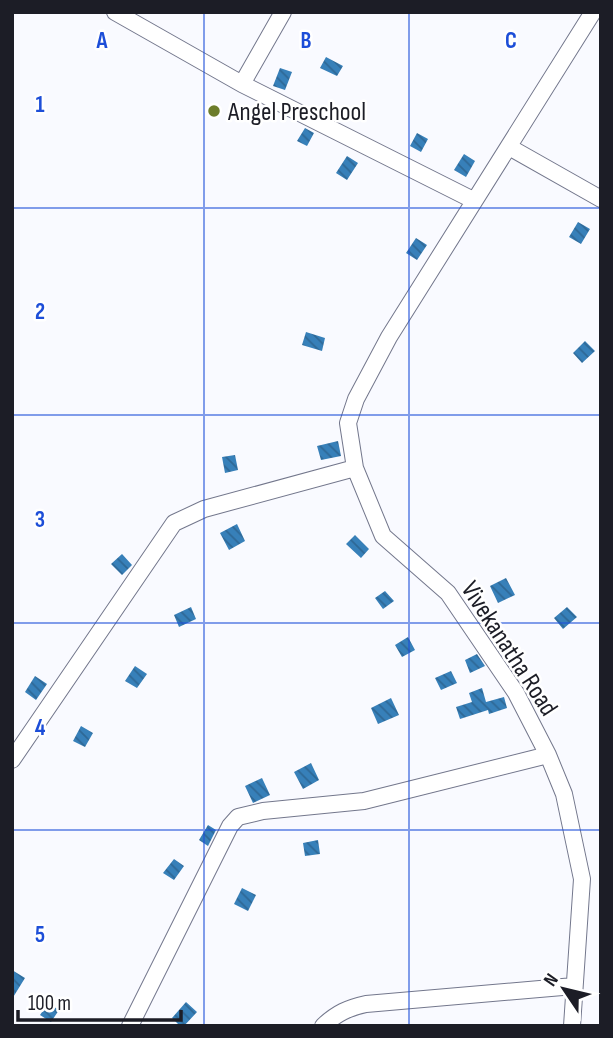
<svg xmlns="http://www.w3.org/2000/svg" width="613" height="1038" viewBox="0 0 613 1038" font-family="'Sofia Sans Condensed',sans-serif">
<defs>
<pattern id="building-back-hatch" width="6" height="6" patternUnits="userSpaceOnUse" patternTransform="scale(1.75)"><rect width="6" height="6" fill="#3780b9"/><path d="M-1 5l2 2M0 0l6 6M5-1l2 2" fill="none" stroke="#2e6896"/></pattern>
</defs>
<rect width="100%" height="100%" fill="#f9faff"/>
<path fill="url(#building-back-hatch)" d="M 326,57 L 343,66 L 337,76 L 320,68 Z
M 280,68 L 292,72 L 285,90 L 273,86 Z
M 305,128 L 314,133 L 307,146 L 297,141 Z
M 417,133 L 428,139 L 421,152 L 410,146 Z
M 464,154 L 475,161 L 466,177 L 454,170 Z
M 347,156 L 358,163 L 347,180 L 336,173 Z
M 578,222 L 590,229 L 581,244 L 569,237 Z
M 416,238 L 427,245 L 417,260 L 406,253 Z
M 306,332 L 325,338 L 322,351 L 302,345 Z
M 585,341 L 595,351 L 582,363 L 573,353 Z
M 338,441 L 341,456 L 321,460 L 317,446 Z
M 235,455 L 238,470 L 225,473 L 222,457 Z
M 237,524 L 245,541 L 229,550 L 220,533 Z
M 355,535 L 369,549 L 361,558 L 346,544 Z
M 122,554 L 132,565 L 122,575 L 111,564 Z
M 506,578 L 515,595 L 498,603 L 490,586 Z
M 385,591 L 394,601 L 383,609 L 375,598 Z
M 191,607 L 196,619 L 179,627 L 174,615 Z
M 567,607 L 577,617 L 563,629 L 554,618 Z
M 408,637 L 415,650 L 402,657 L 395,645 Z
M 477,654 L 485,666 L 470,673 L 465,660 Z
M 135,666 L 147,674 L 137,688 L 125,681 Z
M 451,671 L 457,683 L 441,690 L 435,678 Z
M 35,676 L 47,684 L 36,700 L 25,692 Z
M 482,688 L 486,702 L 504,697 L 507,708 L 489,714 L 488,710 L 460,719 L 456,707 L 472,702 L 469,693 Z
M 391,698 L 399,715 L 378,724 L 371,708 Z
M 81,726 L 93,733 L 85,747 L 73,741 Z
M 311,763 L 319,780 L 303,789 L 294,772 Z
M 262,778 L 270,795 L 253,803 L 245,786 Z
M 208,825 L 216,830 L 208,846 L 199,840 Z
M 318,840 L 320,854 L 305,856 L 303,843 Z
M 174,859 L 184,866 L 174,880 L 163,873 Z
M 242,888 L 256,895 L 248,911 L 234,904 Z
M 12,970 L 25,978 L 12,999 Z
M 186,1002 L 197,1012 L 184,1026 L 180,1026 L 172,1018 Z
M 48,1003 L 59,1010 L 51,1022 L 40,1015 Z"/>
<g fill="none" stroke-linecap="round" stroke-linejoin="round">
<defs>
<path id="minor" d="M 115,12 L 242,84 L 473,200
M 242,84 L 283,12
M 509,147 L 601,199
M 12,760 L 174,523 L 204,509 L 355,468
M 130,1026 L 230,826 L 238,817 L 263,811 L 364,801 L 548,755
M 323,1026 C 337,1013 348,1008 366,1004 L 574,986
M 572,1026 L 582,879 L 564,794 L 548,755 L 516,693 L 448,593 L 383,536 L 355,468 L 348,423 L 356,399 L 389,337 L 593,12"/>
</defs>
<use href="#minor" stroke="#73778c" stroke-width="18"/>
<use href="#minor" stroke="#fff" stroke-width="16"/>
</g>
<path fill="none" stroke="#1d4ed8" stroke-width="2" stroke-opacity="0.55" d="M 204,12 L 204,1026M 409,12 L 409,1026M 12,208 L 601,208M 12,415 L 601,415M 12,623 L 601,623M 12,830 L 601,830"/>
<circle fill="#6d7d2b" stroke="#fff" stroke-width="2.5" cx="214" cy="111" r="7"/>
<g text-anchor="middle" stroke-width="5" stroke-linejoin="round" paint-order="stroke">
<g font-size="26" fill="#1c1d26" stroke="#fff" text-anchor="start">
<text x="228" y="120">Angel Preschool</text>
</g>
<g font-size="26" fill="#1c1d26" stroke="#fff">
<text transform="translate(510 648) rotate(57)" y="9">Vivekanatha Road</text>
</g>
</g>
<g font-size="23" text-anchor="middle" font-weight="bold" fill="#1d4ed8" stroke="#fff" stroke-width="5" stroke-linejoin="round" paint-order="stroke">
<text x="102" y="48">A</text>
<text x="306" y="48">B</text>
<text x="511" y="48">C</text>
<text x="40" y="112">1</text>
<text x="40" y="319">2</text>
<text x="40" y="527">3</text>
<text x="40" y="735">4</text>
<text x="40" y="942">5</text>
</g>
<rect width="613" height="1038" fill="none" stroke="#1c1d26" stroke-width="28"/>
<g transform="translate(564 989) rotate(305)" stroke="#ffffff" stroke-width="5" paint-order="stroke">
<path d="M0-5L12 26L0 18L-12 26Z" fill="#1c1d26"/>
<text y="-10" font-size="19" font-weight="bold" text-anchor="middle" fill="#1c1d26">N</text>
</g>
<path d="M18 1010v10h163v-10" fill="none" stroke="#1c1d26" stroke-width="3.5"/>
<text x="28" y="1010" font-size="21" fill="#1c1d26" stroke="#ffffff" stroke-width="5" paint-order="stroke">100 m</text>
</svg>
